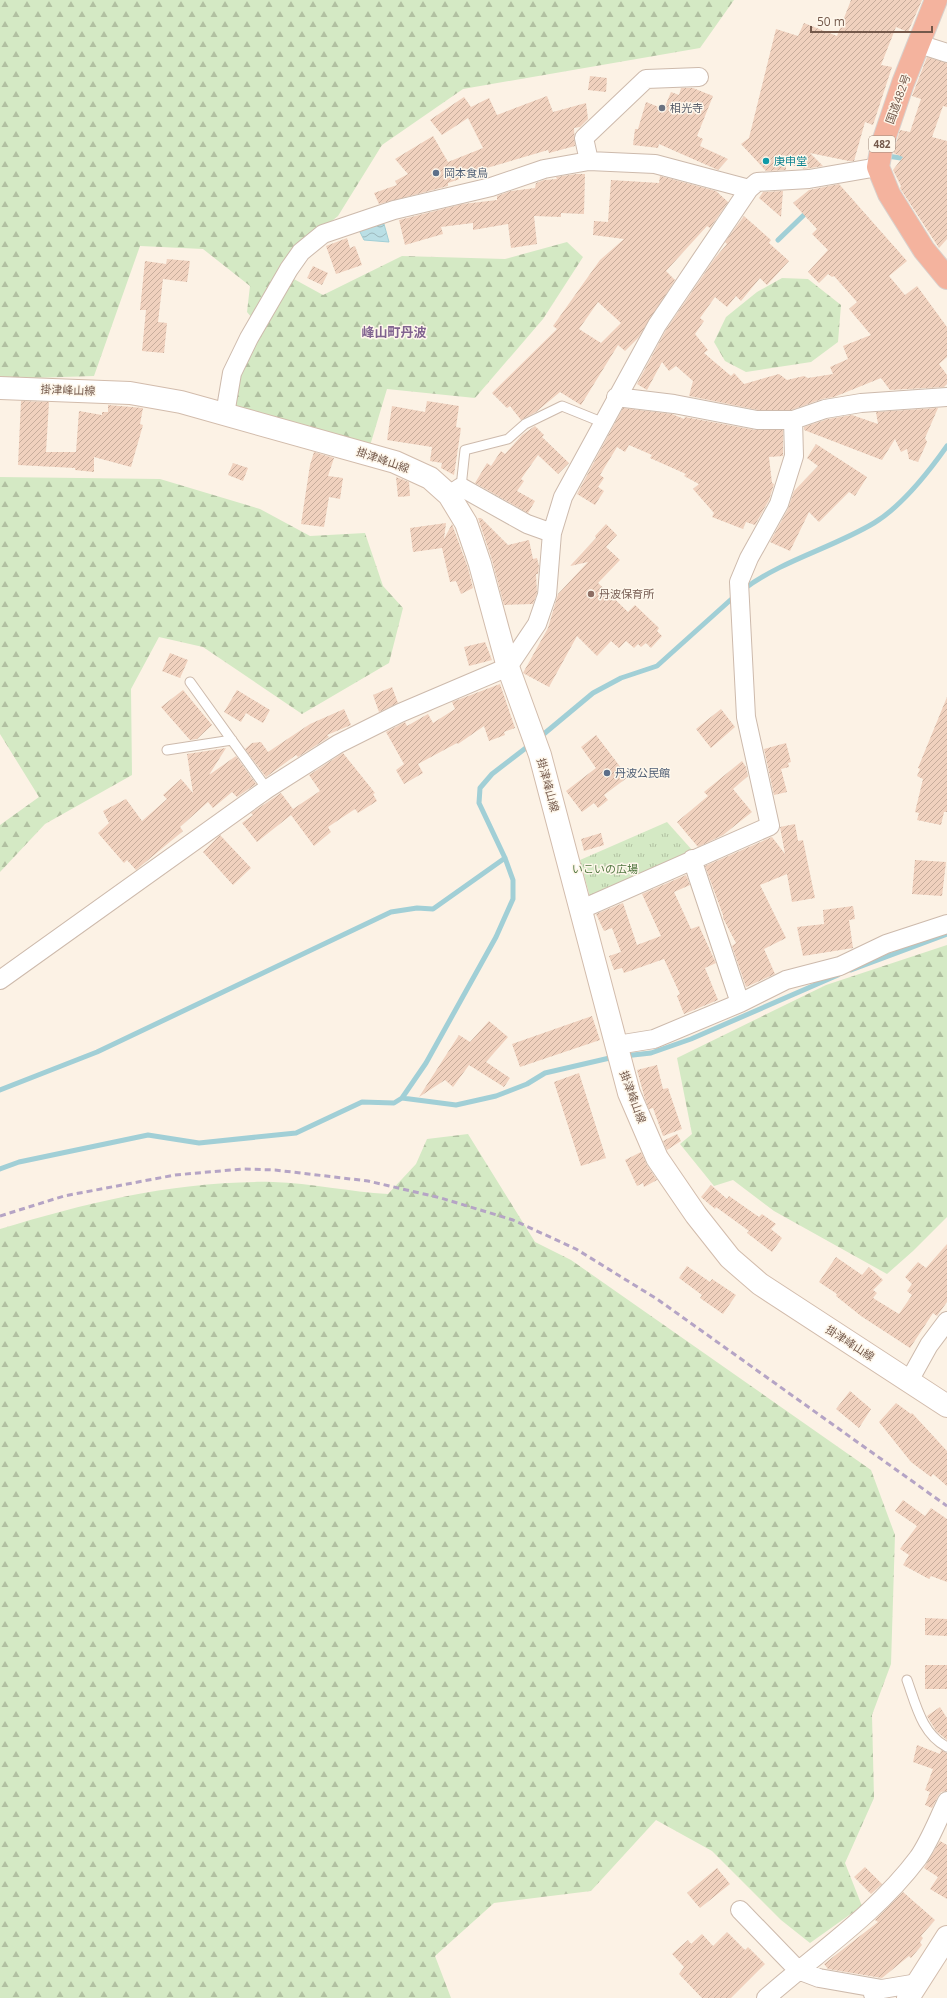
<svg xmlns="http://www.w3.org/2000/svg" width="947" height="1998" viewBox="0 0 947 1998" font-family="'Open Sans','Noto Sans JP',sans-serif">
<defs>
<pattern id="grass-tufts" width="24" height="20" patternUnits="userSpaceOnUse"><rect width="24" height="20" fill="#d4e9c4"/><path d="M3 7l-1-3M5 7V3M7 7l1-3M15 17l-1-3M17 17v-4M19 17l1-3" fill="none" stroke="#b1c0a1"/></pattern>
<pattern id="forest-firs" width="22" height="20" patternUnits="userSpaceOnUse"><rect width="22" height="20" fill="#d4e9c4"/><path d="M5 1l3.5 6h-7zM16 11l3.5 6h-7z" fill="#b1c0a1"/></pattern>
<pattern id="water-waves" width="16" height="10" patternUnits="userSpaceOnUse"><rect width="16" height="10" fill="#badfe5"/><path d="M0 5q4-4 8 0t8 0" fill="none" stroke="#9cb8bc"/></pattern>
<pattern id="building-hatch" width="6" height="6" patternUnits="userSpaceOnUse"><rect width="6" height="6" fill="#f0d1be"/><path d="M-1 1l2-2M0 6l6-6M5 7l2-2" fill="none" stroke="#c7ad9c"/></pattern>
</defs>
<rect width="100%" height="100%" fill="#fcf2e5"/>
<path fill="url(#grass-tufts)" d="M 667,822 L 692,850 L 590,897 L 580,860 Z"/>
<path fill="url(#forest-firs)" d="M 0,0 L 734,0 L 700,48 L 463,89 L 382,145 L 338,216 L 297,249 L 253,319 L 247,312 L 250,286 L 203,249 L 140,246 L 94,376 L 0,379 Z
M 567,242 L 583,257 L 543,319 L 475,398 L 387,389 L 369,449 L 240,412 L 234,403 L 236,376 L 292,278 L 323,295 L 402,256 L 505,259 Z
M 782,278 L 808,279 L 841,305 L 838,342 L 811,362 L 746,372 L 725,361 L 714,342 L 726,317 L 757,292 Z
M 0,477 L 160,479 L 260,509 L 310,536 L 365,533 L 383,586 L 403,608 L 389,663 L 302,714 L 203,647 L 159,637 L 131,689 L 132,775 L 45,824 L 0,872 L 0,825 L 39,797 L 0,734 Z
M 947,945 L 947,1217 L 913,1251 L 887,1274 L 774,1211 L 733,1180 L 714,1186 L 680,1144 L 692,1134 L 677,1058 L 826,985 Z
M 468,1134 L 535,1242 L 571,1260 L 871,1470 L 895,1535 L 891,1664 L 872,1715 L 874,1798 L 845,1863 L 862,1906 L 810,1943 L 781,1920 L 712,1851 L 656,1820 L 591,1891 L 494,1903 L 435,1956 L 451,1998 L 0,1998 L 0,1229 C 88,1202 180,1180 273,1182 C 311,1183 350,1192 388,1194 L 416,1164 L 427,1139 Z"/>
<path fill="url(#water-waves)" stroke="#a1cfd6" d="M 384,224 L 389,242 L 364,240 L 359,230 Z"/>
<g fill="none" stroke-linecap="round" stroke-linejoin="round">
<path stroke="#a1cfd6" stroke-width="5" d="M 887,156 L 908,159
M 778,240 L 809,210
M 744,589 C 783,560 832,548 874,523 C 902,506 928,473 947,446
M 539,738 L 593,693 L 621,678 L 657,666 L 736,595
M 851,970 L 947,934
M 624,1056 L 651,1053 L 691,1039 L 838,975
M 0,1090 L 97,1052 L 391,912 L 417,908 L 433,909 L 505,858
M 402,1098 L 456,1105 L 496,1096 L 527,1084 L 545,1073 L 614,1057
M 0,1169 L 19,1162 L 148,1135 L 199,1143 L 296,1133 L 362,1102 L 394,1103 L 402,1098 L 426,1063 L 496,937 L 513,899 L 513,880 L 505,858 L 479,803 L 480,788 L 492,774 L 531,744"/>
</g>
<path fill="url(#building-hatch)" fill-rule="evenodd" d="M 851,0 L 922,0 L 908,32 L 896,27 L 881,65 L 892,67 L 873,125 L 865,122 L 854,161 L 849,161 L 810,153 L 823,166 L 805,169 L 786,163 L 786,170 L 766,171 L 741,144 L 749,138 L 776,29 L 798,36 L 804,23 L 837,36 Z
M 927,57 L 947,63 L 947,107 L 943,106 L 932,137 L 947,141 L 947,239 L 939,248 L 900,188 L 901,186 L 893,170 L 903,157 L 893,153 L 900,130 L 910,132 L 921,99 L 912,96 Z
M 590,76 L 607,78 L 606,92 L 588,90 Z
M 681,88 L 693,88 L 713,96 L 697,136 L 703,139 L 700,146 L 728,159 L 718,170 L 659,144 L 658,148 L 633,145 L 635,129 L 638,129 L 646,102 L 664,109 L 671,92 L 679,95 Z
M 547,96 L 553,112 L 586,103 L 588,119 L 580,127 L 574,128 L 575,146 L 549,153 L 548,150 L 480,170 L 480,172 L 448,183 L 448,186 L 379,204 L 374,193 L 397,185 L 395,181 L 408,174 L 395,159 L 433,136 L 448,162 L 483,148 L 468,118 L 442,135 L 430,120 L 464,97 L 471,107 L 489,98 L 497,115 Z
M 576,174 L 585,174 L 584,214 L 561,213 L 561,217 L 534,216 L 537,244 L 511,248 L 508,224 L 473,230 L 473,223 L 441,227 L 443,234 L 405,245 L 399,220 L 463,204 L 497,200 L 497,196 L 511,191 L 535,188 L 536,183 L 544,180 L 557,179 L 556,177 Z
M 660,176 L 716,191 L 728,202 L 710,228 L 707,226 L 666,271 L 675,280 L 638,338 L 625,351 L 618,345 L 581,405 L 560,392 L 536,412 L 521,420 L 510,406 L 507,408 L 492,393 L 557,329 L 553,326 L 600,260 L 624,239 L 593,235 L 594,221 L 608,222 L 611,180 L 659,183 ZM 598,302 L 621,323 L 601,343 L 579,329 Z
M 839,184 L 907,261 L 889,276 L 905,295 L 917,286 L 947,327 L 947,357 L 939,364 L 947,375 L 947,384 L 944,387 L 890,390 L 881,378 L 834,397 L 822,399 L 791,410 L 758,410 L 689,396 L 693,381 L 676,366 L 669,371 L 662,362 L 647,390 L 637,384 L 666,330 L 715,258 L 727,244 L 725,242 L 744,216 L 771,240 L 769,243 L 789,261 L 767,285 L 760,278 L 741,301 L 736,296 L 727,307 L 715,297 L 700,318 L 704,321 L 695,334 L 708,350 L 704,353 L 731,376 L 734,373 L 744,384 L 779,374 L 787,380 L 804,376 L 808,378 L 833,374 L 830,367 L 848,359 L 843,346 L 871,335 L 849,309 L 857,302 L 834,276 L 832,277 L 828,274 L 819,283 L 808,272 L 828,250 L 812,234 L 817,229 L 793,203 L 809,190 Z
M 783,191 L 781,217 L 759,198 L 763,192 Z
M 347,238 L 350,248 L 355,246 L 362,265 L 336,274 L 326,246 Z
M 167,259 L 190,261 L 187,282 L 163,279 L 158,322 L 167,323 L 164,353 L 142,351 L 146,310 L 140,310 L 145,261 L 166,264 Z
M 313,266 L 328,273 L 322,285 L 307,278 Z
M 21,401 L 49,402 L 46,452 L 76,452 L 79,411 L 102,415 L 102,412 L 108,412 L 108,405 L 143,408 L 140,424 L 143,425 L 131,467 L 94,457 L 94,472 L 75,470 L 75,468 L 18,465 Z
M 427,401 L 459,406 L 456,427 L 461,428 L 454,475 L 441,468 L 442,463 L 430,461 L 432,447 L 387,440 L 392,406 L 425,412 Z
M 623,408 L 672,414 L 684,419 L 685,417 L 755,430 L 783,430 L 783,456 L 769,457 L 772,483 L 774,484 L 769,500 L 755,525 L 746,522 L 743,529 L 712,517 L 714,513 L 693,489 L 699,484 L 684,476 L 686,474 L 650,458 L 652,455 L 629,445 L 625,452 L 617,447 L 600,475 L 604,478 L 598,487 L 604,491 L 595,505 L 577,494 Z
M 938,408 L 925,438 L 927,442 L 918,462 L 909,459 L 907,449 L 901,452 L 895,439 L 882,460 L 804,430 L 804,427 L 828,419 L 852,415 L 878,424 L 876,412 Z
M 535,426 L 544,435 L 542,437 L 569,463 L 558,474 L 538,455 L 521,479 L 524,481 L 517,491 L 535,501 L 528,513 L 475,483 L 487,463 L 491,466 L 501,451 L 505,454 L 522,435 Z
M 816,444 L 867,477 L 855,496 L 849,492 L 819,522 L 809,512 L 790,551 L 770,542 L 788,509 L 794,491 L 818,466 L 807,458 Z
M 314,452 L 334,458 L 328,476 L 343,478 L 340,499 L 329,497 L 324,527 L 301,524 L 310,465 Z
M 233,463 L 248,468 L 243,481 L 228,475 Z
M 396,477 L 409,482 L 410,496 L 398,497 Z
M 478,518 L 481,518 L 508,545 L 529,540 L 533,559 L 537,558 L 539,566 L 538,574 L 536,574 L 537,593 L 533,604 L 504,605 L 492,560 Z
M 446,523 L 444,539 L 452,524 L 468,568 L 473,588 L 461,594 L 456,581 L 450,582 L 442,548 L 413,552 L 410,528 Z
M 606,524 L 617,535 L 606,547 L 620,560 L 598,583 L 628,612 L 635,605 L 659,628 L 657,631 L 662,636 L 651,648 L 646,643 L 641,647 L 638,644 L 634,648 L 626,641 L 619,648 L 611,641 L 597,656 L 577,636 L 549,687 L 523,673 L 548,628 L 558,594 L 588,562 L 570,566 L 596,538 L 595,536 Z
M 485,642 L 492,660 L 469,666 L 464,647 Z
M 170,653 L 188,660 L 180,678 L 162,671 Z
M 500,684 L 515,728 L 504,732 L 505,735 L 489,741 L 484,726 L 458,744 L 457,743 L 418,764 L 423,773 L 404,784 L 396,770 L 404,764 L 386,732 L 405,722 L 407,726 L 428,714 L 433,723 L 455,709 L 452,702 Z
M 392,687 L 398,703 L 379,712 L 373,695 Z
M 183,690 L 212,725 L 197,739 L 190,740 L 161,707 Z
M 237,690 L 270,710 L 263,723 L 246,713 L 241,722 L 224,712 Z
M 947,697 L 947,812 L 944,812 L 941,825 L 917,820 L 919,813 L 915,812 L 923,779 L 917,776 L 920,769 L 918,768 Z
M 344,709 L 351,725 L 327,735 L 329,737 L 298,757 L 296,755 L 266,777 L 245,749 L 252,743 L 261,742 L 268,752 L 310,724 Z
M 721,709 L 735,727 L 711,748 L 696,729 Z
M 596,735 L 628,777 L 604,795 L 608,800 L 598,808 L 594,803 L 582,812 L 566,791 L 596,768 L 581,747 Z
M 786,743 L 791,762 L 788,763 L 789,767 L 781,769 L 787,792 L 774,795 L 764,749 Z
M 226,748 L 209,775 L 236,756 L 256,784 L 237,797 L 232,792 L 213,808 L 208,802 L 180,827 L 183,831 L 136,870 L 127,860 L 124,863 L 98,833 L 109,823 L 103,811 L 126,799 L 142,821 L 167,799 L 163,795 L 181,779 L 193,793 L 187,754 Z
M 343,753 L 375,793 L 373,794 L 377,801 L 358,813 L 355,809 L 328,827 L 331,832 L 314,846 L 291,815 L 257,842 L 242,823 L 253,815 L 251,813 L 281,793 L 293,809 L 320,791 L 309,775 Z
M 742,761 L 746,767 L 748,776 L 733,789 L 752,812 L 723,835 L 698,847 L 677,822 L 708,796 L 704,792 Z
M 795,824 L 798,841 L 803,840 L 815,898 L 792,902 L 787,874 L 760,885 L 786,938 L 764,949 L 775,974 L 746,987 L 732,946 L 736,943 L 723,918 L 723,915 L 705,866 L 772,837 L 785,854 L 780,827 Z
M 601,833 L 604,845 L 584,851 L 581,839 Z
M 220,835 L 251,868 L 233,885 L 203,852 Z
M 915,860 L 946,862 L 942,896 L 912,894 Z
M 686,875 L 690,885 L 674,892 L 691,929 L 699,926 L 714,959 L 716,963 L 705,968 L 718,1000 L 684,1014 L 677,996 L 680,994 L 664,959 L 624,973 L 622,968 L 614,970 L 609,956 L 621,952 L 612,928 L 604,931 L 596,914 L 623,903 L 637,945 L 661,936 L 642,894 Z
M 853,906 L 855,919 L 849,920 L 853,948 L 803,956 L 797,927 L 824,924 L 823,910 Z
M 592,1016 L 600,1040 L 520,1067 L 512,1044 Z
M 489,1021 L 508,1037 L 486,1062 L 510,1078 L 504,1087 L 469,1065 L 453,1087 L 445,1080 L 419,1097 L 459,1035 L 470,1042 Z
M 657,1065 L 663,1089 L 668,1088 L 682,1129 L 663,1136 L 653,1108 L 649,1109 L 645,1099 L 637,1070 Z
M 579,1073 L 606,1158 L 581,1166 L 554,1082 Z
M 677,1134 L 681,1141 L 667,1150 L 663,1141 Z
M 641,1152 L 647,1165 L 657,1180 L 644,1187 L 643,1183 L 637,1186 L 625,1160 Z
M 711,1185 L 727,1199 L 729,1196 L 759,1217 L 762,1214 L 776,1224 L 771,1229 L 782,1238 L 772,1252 L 747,1233 L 749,1231 L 716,1207 L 715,1209 L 701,1197 Z
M 947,1244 L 947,1302 L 937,1316 L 933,1313 L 910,1348 L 861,1316 L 836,1296 L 837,1294 L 819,1282 L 836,1257 L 862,1275 L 869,1267 L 883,1280 L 873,1290 L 877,1293 L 873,1298 L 899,1314 L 912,1295 L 907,1291 L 912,1284 L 905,1277 L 918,1262 L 926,1268 Z
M 687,1266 L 710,1282 L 712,1279 L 736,1295 L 723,1314 L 700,1298 L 702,1295 L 679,1278 Z
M 850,1391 L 871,1409 L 859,1428 L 836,1409 Z
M 896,1403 L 911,1414 L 912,1413 L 947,1451 L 947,1486 L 933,1474 L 931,1477 L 911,1462 L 879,1422 Z
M 903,1500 L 925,1516 L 931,1508 L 947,1519 L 947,1582 L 931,1576 L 929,1579 L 903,1565 L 909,1555 L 900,1549 L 917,1526 L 895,1511 Z
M 925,1618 L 947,1619 L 947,1636 L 925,1635 Z
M 925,1665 L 947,1665 L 947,1689 L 925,1689 Z
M 940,1707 L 947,1718 L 947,1740 L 936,1731 L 927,1716 Z
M 917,1745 L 940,1754 L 941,1750 L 947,1753 L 947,1791 L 941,1792 L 938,1796 L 932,1808 L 925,1805 L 930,1792 L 925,1790 L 933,1769 L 913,1762 Z
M 940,1841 L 947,1845 L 947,1899 L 930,1889 L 938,1877 L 924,1868 Z
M 865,1867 L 882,1884 L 871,1894 L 854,1877 Z
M 717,1868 L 730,1884 L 700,1908 L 687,1893 Z
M 903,1892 L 935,1920 L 921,1936 L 923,1938 L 920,1942 L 922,1945 L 911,1958 L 909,1956 L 882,1978 L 828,1969 L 824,1964 L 878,1922 L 875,1920 Z
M 727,1932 L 745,1950 L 748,1947 L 765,1964 L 731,1998 L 702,1998 L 679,1974 L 684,1967 L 672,1954 L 688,1940 L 691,1944 L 702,1934 L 713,1946 Z"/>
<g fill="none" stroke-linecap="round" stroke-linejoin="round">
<defs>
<path id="lane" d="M 461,487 L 465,450 L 508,439 L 525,424 L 562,406 L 604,423
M 190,682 L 267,789
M 167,750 L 232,740
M 907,1680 C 916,1705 922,1734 947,1747"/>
<path id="street" d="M 919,44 L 947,53
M 589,161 L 584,138 L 646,79 L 699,77
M 616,397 L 674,404 L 757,420 L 793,420 L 825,409 L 861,403 L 947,397
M 225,414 L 232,373 L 249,338 L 289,269 L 301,252 L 323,234 L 394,210 L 491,187 L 544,169 L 589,161 L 655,164 L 749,189
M 449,495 L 461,487 L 527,524 L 552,533
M 692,859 L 740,1003
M 582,909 L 770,826 L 746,717 L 739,582 L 749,558 L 779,504 L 794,456 L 793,420
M 0,980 L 267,789 L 338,744 L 400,713 L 508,667 L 537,624 L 547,595 L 552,533 L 563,497 L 657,325 L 749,189 L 757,182 L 809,179 L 878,167
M 617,1045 L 654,1039 L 740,1003 L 786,980 L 840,966 L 886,944 L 947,924
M 909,1381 L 929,1345 L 947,1321
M 740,1910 L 798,1970 L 819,1978 L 882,1989
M 873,1994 L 882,1989 L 918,1983
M 766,1998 C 818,1952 876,1914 918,1858 C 930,1841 938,1819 947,1801"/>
<path id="secondary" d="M 0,388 L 130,393 L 181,402 L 395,462 L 430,478 L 449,495 L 466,523 L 480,564 L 508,667 L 540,755 L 629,1093 L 657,1158 L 696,1215 L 730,1258 L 760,1284 L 947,1406
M 908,1998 L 947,1937"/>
<path id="highway" d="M 936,0 L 903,83 L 882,145 L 878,167 L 889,194 L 924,250 L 947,278"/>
</defs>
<use href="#lane" stroke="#cdbaac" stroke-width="11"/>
<use href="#street" stroke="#cdbaac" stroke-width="20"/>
<use href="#secondary" stroke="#d2bcac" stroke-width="24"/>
<use href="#highway" stroke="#d8d1cd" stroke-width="24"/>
<use href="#lane" stroke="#fff" stroke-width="9"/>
<use href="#street" stroke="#fff" stroke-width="18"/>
<use href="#secondary" stroke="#fff" stroke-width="22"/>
<use href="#highway" stroke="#f4b39e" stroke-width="22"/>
<path stroke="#b5a4c5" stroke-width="3" stroke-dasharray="6 4" stroke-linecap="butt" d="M 0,1216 L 64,1196 L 175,1175 L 243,1169 L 275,1170 L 368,1181 L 441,1198 L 513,1220 L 576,1249 L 657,1299 L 947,1506"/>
</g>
<circle fill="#6b7280" stroke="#fef7eb" stroke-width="1.5" cx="662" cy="108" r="4"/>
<circle fill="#0f9aa8" stroke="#fef7eb" stroke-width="1.5" cx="766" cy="161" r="4"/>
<g fill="#5c6f8a" stroke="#fef7eb" stroke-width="1.5">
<circle cx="436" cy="173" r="4"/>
<circle cx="607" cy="773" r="4"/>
</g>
<circle fill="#8d6e63" stroke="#fef7eb" stroke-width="1.5" cx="591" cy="594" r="4"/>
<g text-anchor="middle" stroke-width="3" stroke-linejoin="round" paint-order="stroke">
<rect fill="#fef7eb" stroke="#9d887b" stroke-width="1" x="869" y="136" width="26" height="16" rx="3"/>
<g font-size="10" font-weight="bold" fill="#74594b">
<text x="882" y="148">482</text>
</g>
<g font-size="11" fill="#74594b" stroke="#fef7eb">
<text transform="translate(898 99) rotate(-70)" y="4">国道482号</text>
<text transform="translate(68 390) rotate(2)" y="4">掛津峰山線</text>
<text transform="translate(383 460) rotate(19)" y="4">掛津峰山線</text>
<text transform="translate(548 785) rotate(75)" y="4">掛津峰山線</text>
<text transform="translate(633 1097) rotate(70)" y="4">掛津峰山線</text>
<text transform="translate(850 1343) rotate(33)" y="4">掛津峰山線</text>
</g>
<g font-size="11" fill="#5b616d" stroke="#fef7eb" text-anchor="start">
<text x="670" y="112">相光寺</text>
</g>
<g font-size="11" fill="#0d838f" stroke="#fef7eb" text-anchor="start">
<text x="774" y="165">庚申堂</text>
</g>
<g font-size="11" fill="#4e5e75" stroke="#fef7eb" text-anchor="start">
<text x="444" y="177">岡本食鳥</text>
<text x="615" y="777">丹波公民館</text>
</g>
<g font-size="11" fill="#785e54" stroke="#fef7eb" text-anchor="start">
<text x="599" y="598">丹波保育所</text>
</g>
<g font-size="11" fill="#547943" stroke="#fef7eb">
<text x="605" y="873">いこいの広場</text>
</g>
<g font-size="13" font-weight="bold" fill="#806390" stroke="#fef7eb">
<text x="394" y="337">峰山町丹波</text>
</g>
</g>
<path d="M811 26v6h121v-6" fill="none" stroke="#74594b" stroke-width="2"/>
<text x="817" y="26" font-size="12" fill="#74594b" stroke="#fef7eb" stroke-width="3" paint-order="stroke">50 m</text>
</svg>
